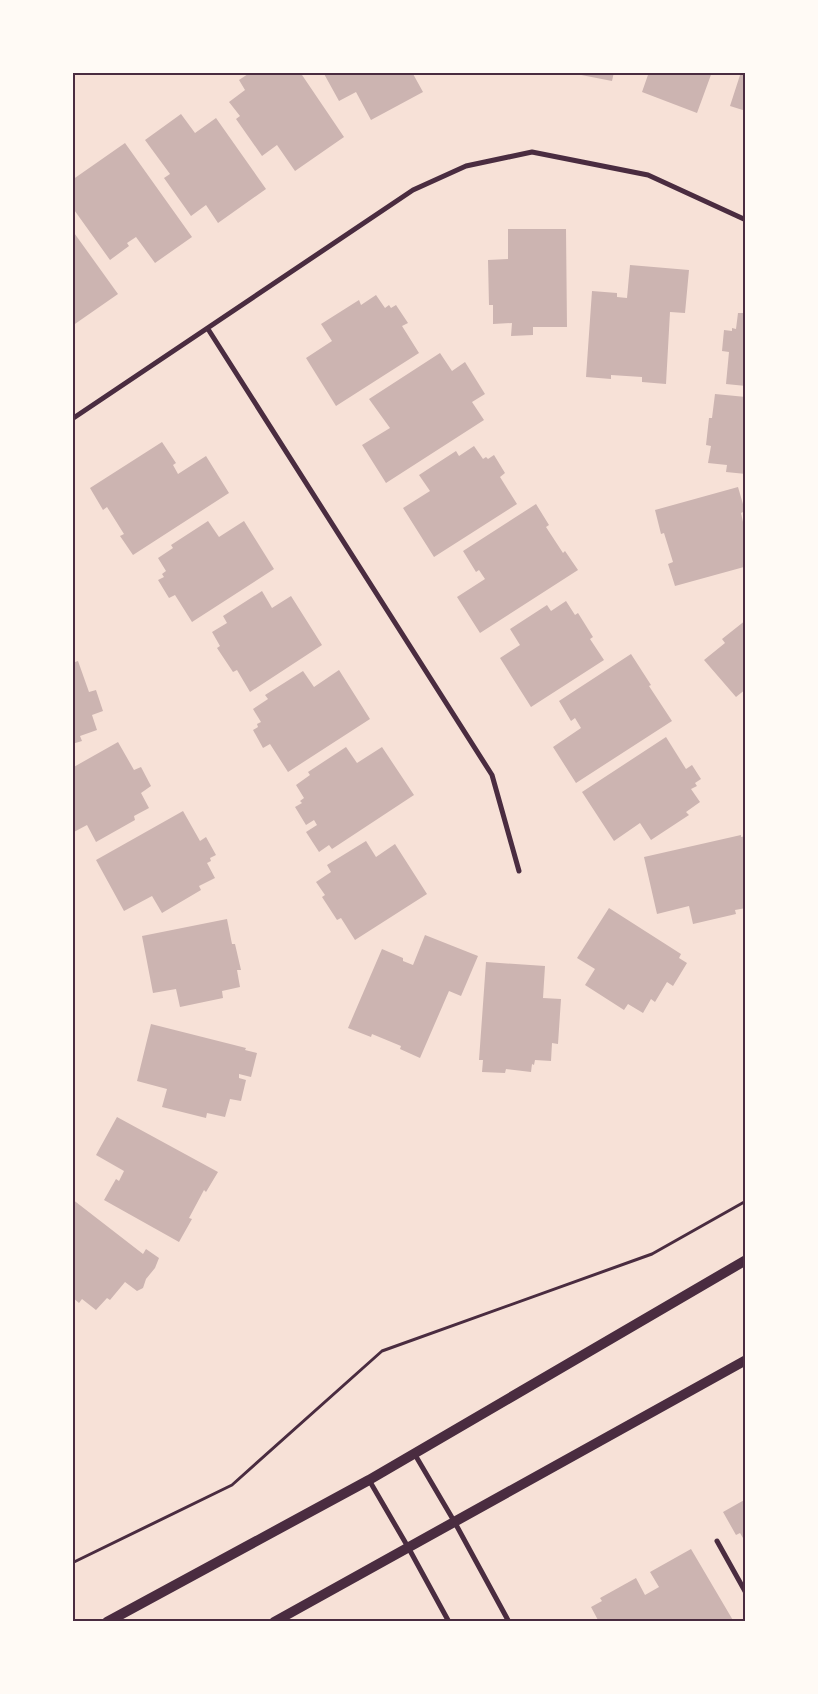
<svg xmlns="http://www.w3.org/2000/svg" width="818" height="1694" viewBox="0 0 818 1694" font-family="'Times New Roman',serif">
<rect width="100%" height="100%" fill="#f7e1d7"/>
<path fill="#ccb4b1" d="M 251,72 L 300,72 L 344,137 L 295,171 L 277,145 L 262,156 L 236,119 L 240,116 L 229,102 L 245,90 L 239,80 Z
M 323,72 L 412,72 L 423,92 L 371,120 L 356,92 L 339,101 Z
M 566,72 L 614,72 L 612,81 Z
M 649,72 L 712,72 L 697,113 L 642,92 Z
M 741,72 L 746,72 L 746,111 L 730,106 Z
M 181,114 L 195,133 L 216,118 L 266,189 L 218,223 L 206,205 L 191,216 L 164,178 L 170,174 L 145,140 Z
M 125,143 L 192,237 L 155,263 L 136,237 L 127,243 L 129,246 L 110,260 L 72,207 L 72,180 Z
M 508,229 L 566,229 L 567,327 L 533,327 L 533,335 L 511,336 L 512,323 L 493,324 L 493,305 L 489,305 L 488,260 L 508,259 Z
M 72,230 L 118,294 L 72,326 Z
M 630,265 L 689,270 L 685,313 L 670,312 L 666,384 L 642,382 L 642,377 L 611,375 L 611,379 L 586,377 L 592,291 L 617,293 L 617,297 L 627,298 Z
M 376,295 L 385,308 L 389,305 L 391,308 L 396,305 L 408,323 L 402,326 L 419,353 L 336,406 L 306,358 L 332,341 L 321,324 L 359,300 L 361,305 Z
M 738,313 L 746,313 L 746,386 L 726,384 L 729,352 L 722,351 L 724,330 L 732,331 L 732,328 L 736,329 Z
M 440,353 L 452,371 L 465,362 L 485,394 L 472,402 L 484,420 L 386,483 L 362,445 L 390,428 L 369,399 Z
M 715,394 L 746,397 L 746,474 L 726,472 L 727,465 L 708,463 L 711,446 L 706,445 L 709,418 L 712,418 Z
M 162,442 L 176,463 L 173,465 L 178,474 L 206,456 L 229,493 L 133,555 L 120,536 L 124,534 L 107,507 L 103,510 L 90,488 Z
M 474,446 L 483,459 L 486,457 L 488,459 L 494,455 L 505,473 L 500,477 L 517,504 L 434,557 L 403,508 L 430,491 L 419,475 L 456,451 L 459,456 Z
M 738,487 L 745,511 L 741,513 L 743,522 L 746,521 L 746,571 L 744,567 L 675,586 L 668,564 L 673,562 L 664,533 L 661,534 L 655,510 Z
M 536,504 L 549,525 L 546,527 L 563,553 L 565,551 L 578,570 L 480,633 L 457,597 L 485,579 L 479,570 L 476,572 L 463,551 Z
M 208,521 L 219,537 L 244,521 L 274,569 L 192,622 L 175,595 L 169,598 L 158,580 L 164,577 L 162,574 L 166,571 L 158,558 L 173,548 L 171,545 Z
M 262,591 L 272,608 L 291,596 L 322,645 L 250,692 L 237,670 L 233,672 L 217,648 L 220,646 L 212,632 L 227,623 L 223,616 Z
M 566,601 L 575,615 L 578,613 L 593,637 L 590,639 L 604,660 L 531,707 L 500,658 L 520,645 L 510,629 L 547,605 L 551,611 Z
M 746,620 L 746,689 L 736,697 L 704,660 L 725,643 L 722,639 Z
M 631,654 L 651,685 L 649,686 L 672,721 L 576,783 L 553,747 L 581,728 L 575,718 L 571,721 L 559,701 Z
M 78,661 L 89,692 L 96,690 L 103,711 L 92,715 L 97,730 L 80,736 L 82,741 L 72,744 L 72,663 Z
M 339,670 L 370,719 L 288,772 L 270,744 L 263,748 L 253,730 L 258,727 L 257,724 L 261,722 L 253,709 L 268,699 L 265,695 L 303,671 L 314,687 Z
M 666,737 L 686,769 L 692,765 L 701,779 L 695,783 L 697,786 L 691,789 L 700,802 L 686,812 L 689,815 L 651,840 L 640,823 L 614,841 L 582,792 Z
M 118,742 L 134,770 L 141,767 L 151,786 L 141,793 L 149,808 L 134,816 L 135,820 L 96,842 L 87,825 L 72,833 L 72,768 Z
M 346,747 L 357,763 L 382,747 L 414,795 L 332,849 L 329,845 L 319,852 L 306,832 L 317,825 L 314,820 L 306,825 L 295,807 L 302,803 L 300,801 L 304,798 L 296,785 L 310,775 L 308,772 Z
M 183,811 L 200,841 L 206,837 L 216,855 L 210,858 L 211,861 L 207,863 L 215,878 L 199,886 L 201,890 L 162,913 L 152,896 L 124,911 L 96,860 Z
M 741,835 L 741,837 L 746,836 L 746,908 L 735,910 L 736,914 L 693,924 L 689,906 L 657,914 L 644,857 Z
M 366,841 L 376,857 L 395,844 L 427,894 L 355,940 L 341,918 L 337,920 L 322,897 L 325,895 L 316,882 L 331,872 L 327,865 Z
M 609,908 L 681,954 L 679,958 L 687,963 L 673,986 L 667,982 L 655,1002 L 651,999 L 643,1013 L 628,1004 L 624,1010 L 585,985 L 595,969 L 577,958 Z
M 227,919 L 232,944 L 235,944 L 241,970 L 237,970 L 240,987 L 222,991 L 223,998 L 180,1007 L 176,989 L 153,993 L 142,936 Z
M 425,935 L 478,956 L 461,996 L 449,991 L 420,1058 L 400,1049 L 401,1046 L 372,1034 L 371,1037 L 348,1028 L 382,949 L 403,958 L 403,961 L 413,965 Z
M 486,962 L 545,966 L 543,998 L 561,999 L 558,1044 L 552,1043 L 551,1061 L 535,1060 L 534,1065 L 532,1064 L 531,1072 L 506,1069 L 505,1073 L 482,1072 L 483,1060 L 479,1060 Z
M 151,1024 L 246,1048 L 245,1050 L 257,1053 L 251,1077 L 239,1074 L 239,1078 L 246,1080 L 241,1101 L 230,1099 L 225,1117 L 207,1113 L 206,1118 L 162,1107 L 167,1089 L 137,1081 Z
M 117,1117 L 218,1172 L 206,1192 L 204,1190 L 189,1218 L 192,1219 L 179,1242 L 104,1200 L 116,1179 L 119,1181 L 124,1171 L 96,1155 Z
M 72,1199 L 143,1254 L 146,1249 L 159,1258 L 155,1268 L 146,1279 L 143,1288 L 137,1291 L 125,1282 L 110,1300 L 107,1298 L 96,1310 L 82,1299 L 79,1303 L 72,1297 Z
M 746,1499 L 746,1543 L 740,1533 L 736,1535 L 723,1512 Z
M 691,1549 L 734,1622 L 599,1622 L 591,1607 L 602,1601 L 600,1598 L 636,1578 L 645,1595 L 659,1587 L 650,1572 Z"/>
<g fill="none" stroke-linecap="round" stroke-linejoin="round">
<path stroke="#4a2c40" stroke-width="3" d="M 72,1563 L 232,1485 L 382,1351 L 652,1254 L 746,1201"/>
<path stroke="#4a2c40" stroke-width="5" d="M 208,329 L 492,775 L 519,871
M 72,419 L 413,190 L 466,166 L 532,152 L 648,175 L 746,220
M 414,1453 L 454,1521 L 509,1622
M 369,1480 L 408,1547 L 449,1622
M 717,1541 L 746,1593"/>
<path stroke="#4a2c40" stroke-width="10" d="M 107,1622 L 369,1480 L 746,1260
M 274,1622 L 746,1360"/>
</g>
<rect width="818" height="1694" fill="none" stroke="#fffaf5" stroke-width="148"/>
<rect x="74" y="74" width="670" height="1546" fill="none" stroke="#4a2c40" stroke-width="2"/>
</svg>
